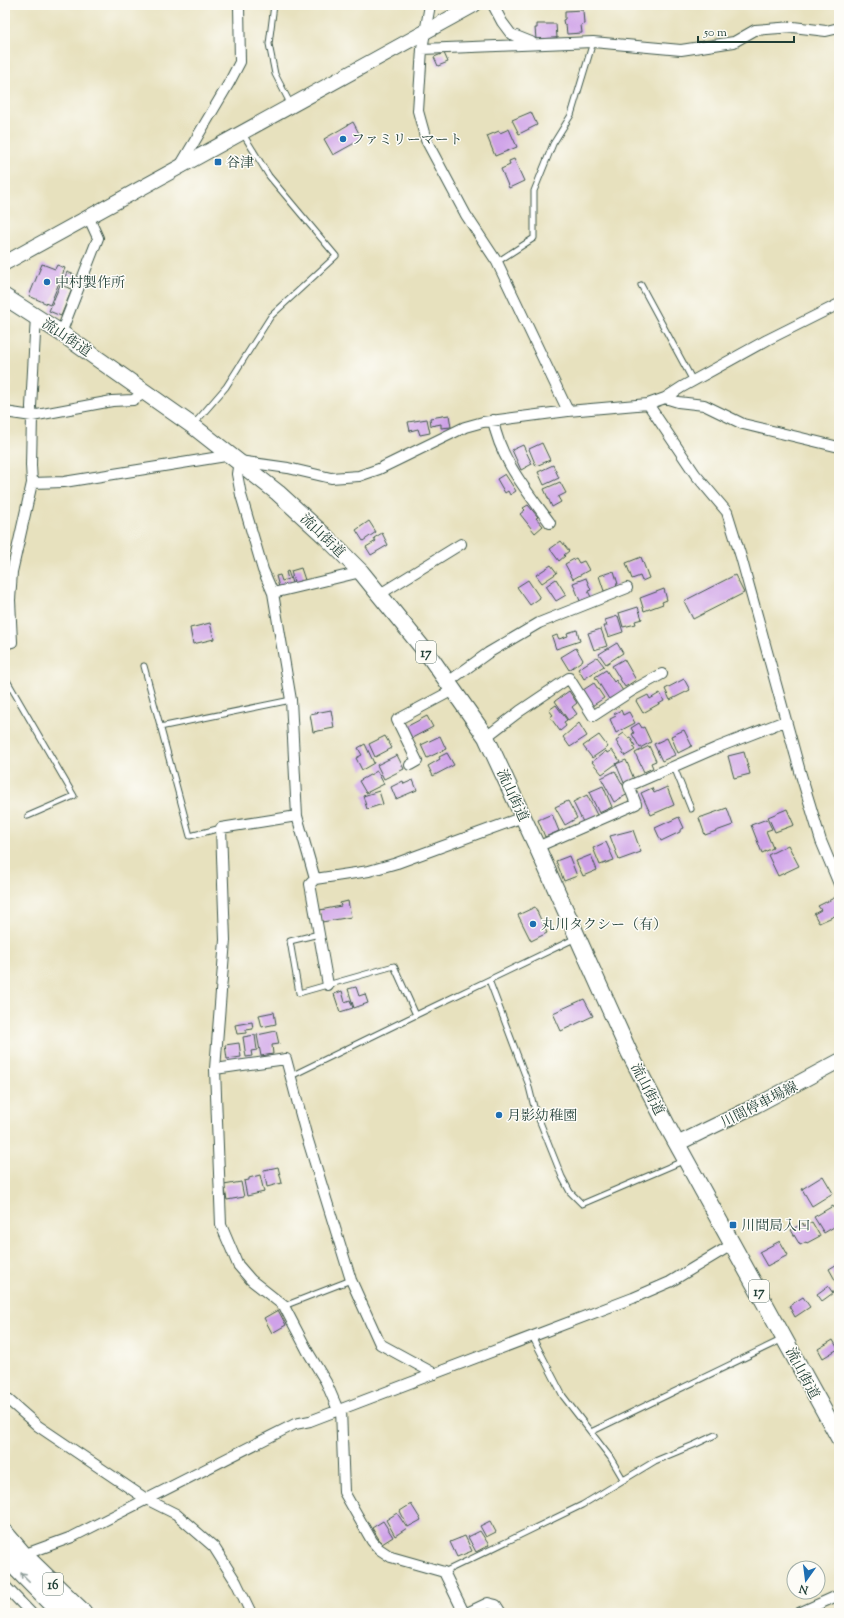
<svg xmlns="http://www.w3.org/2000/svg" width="844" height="1618" viewBox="0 0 844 1618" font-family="'Sorts Mill Goudy','Noto Serif JP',serif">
<rect width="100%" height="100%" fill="#fdfcf7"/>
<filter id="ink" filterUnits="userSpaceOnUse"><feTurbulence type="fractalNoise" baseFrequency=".025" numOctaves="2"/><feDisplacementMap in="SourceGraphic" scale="8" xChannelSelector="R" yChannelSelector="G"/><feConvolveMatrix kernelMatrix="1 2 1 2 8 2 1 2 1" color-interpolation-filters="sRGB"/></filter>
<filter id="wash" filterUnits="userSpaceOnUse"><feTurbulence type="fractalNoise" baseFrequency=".012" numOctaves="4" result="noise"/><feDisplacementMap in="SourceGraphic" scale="16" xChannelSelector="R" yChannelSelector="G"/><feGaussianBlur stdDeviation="0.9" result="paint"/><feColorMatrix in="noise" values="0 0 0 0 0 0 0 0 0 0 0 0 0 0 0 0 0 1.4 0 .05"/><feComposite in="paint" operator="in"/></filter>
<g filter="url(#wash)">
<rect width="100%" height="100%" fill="#e7e1be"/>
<g id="blocks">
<path fill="#cfa2e8" d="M 583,10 L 584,24 L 581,25 L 582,33 L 567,34 L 566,25 L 564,25 L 563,20 L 565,19 L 565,11 Z
M 537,24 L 556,24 L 557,38 L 536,39 L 535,28 L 537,28 Z
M 444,53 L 448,62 L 438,66 L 434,57 Z
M 531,112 L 537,125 L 519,134 L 512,120 Z
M 353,122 L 362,139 L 333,155 L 324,139 Z
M 509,129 L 517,147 L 495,156 L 487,136 L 499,131 L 500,133 Z
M 514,159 L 524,181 L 509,188 L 501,169 L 510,165 L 509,161 Z
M 42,264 L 55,269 L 57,265 L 65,268 L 50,305 L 29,296 Z
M 67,272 L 75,275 L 70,285 L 63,282 Z
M 60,285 L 72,289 L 61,316 L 49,311 Z
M 449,415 L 451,427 L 441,428 L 441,424 L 431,426 L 430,418 Z
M 427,419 L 430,433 L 420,435 L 418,429 L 410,431 L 408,422 Z
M 542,443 L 550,460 L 536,466 L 529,449 Z
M 523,445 L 532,464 L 521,470 L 512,450 Z
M 553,465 L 559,478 L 544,485 L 538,472 Z
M 505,474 L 516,491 L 510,495 L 508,491 L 505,493 L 497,479 Z
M 560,482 L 566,493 L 558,497 L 561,502 L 552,507 L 544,489 Z
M 528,505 L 538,517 L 536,518 L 543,526 L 535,533 L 520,514 L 525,510 L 523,508 Z
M 369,521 L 376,532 L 363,541 L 356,530 Z
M 382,533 L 388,545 L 371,555 L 366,547 L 376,541 L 374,538 Z
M 561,541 L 569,551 L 564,555 L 565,556 L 559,561 L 550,549 Z
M 641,557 L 649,578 L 642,581 L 640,576 L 632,579 L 626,563 Z
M 576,558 L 579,563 L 584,561 L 589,570 L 573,579 L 565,564 Z
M 551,565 L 557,573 L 542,583 L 536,575 Z
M 301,568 L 305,580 L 294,583 L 291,571 Z
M 288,571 L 292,583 L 279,587 L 276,576 L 280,575 L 282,581 L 288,579 L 286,572 Z
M 614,571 L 618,584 L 616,584 L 617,587 L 604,591 L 599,576 Z
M 735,575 L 744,593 L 693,619 L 684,601 Z
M 586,578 L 591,590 L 588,591 L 591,597 L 580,601 L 573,583 Z
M 556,579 L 566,595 L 556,601 L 546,586 Z
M 528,580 L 540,598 L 530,605 L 517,587 Z
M 664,589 L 667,600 L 662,602 L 663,604 L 644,611 L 640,598 Z
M 638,607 L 642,619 L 635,621 L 636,624 L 623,627 L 619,613 Z
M 618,616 L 623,632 L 608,637 L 604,626 L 607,626 L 605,620 Z
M 210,623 L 214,639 L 193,644 L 190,628 Z
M 601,629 L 607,646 L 594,650 L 588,633 Z
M 577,630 L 580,641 L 556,649 L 552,637 L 557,635 L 559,639 L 568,636 L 567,633 Z
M 617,643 L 623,653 L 606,664 L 599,654 Z
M 576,648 L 583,660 L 569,670 L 561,657 Z
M 597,657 L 604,666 L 584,679 L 578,669 Z
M 624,659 L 636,680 L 625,687 L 612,666 Z
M 606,670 L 614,682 L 616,680 L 623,691 L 609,699 L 595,677 Z
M 684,679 L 690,690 L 670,700 L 665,689 Z
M 594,683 L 604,698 L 592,706 L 583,690 Z
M 569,691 L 577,703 L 572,707 L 577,714 L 568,720 L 555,701 Z
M 660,693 L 664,701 L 643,713 L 636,701 L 648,695 L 650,699 Z
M 556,705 L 567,720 L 564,722 L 566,726 L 560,731 L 550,717 L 553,715 L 549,710 Z
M 331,710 L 334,728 L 313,732 L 310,714 Z
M 621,710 L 623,715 L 629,712 L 635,723 L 616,733 L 610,719 L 616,716 L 614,714 Z
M 427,716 L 433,727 L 412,738 L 406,727 Z
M 579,723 L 587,736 L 570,747 L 563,737 Z
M 639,723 L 642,728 L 644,727 L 651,742 L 640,748 L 632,734 L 634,733 L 631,728 Z
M 684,730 L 692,746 L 678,753 L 671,736 Z
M 624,733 L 628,738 L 630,737 L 635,746 L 633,747 L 635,750 L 625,756 L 616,741 L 619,739 L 618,737 Z
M 599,735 L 608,747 L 592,758 L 583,746 Z
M 385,736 L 392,748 L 375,757 L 369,744 Z
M 440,736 L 446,749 L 427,758 L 421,745 Z
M 667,738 L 675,755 L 662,761 L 654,744 Z
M 365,744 L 374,763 L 362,770 L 356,758 L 362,755 L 358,748 Z
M 649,746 L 656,761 L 651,763 L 653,768 L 644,772 L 635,753 Z
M 612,750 L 620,761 L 602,774 L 592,762 L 606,751 L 607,753 Z
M 744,752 L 750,774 L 734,778 L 728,756 Z
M 447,753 L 454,765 L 433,776 L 428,766 L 440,759 L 439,757 Z
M 397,755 L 404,769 L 384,779 L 377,765 Z
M 626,760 L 634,779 L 624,783 L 616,764 Z
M 377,771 L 384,784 L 366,793 L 359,781 Z
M 615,771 L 628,794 L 614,802 L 601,778 Z
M 413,780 L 417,790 L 396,799 L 391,787 L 403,781 L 404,784 Z
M 603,786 L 612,807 L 599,813 L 589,792 Z
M 667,787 L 674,805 L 651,815 L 641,793 L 652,788 L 654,793 Z
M 379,791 L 383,804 L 367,809 L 363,796 Z
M 587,795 L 597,815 L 583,822 L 573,802 Z
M 568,801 L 577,818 L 565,825 L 555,807 Z
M 727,808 L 733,825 L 705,835 L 699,818 Z
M 787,809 L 794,825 L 775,832 L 768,817 Z
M 552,814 L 559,831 L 545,837 L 538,820 Z
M 679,817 L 684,828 L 680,830 L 680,832 L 661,841 L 655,828 Z
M 767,819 L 772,829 L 766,831 L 773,848 L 762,853 L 751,825 Z
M 633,830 L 641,852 L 619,860 L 610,836 Z
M 606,842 L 614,860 L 600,865 L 593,848 Z
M 788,845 L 799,866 L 778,876 L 768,855 Z
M 591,855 L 597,870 L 583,876 L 576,861 Z
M 569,856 L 577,876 L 564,881 L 556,861 Z
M 836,897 L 839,903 L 839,914 L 819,923 L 814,914 L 821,910 L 818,906 Z
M 348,901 L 351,917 L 322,922 L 320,910 L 341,906 L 340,903 Z
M 535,907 L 547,933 L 531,941 L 518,915 Z
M 356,987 L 359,996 L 365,994 L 368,1003 L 354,1008 L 348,989 Z
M 342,991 L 345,1002 L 350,1000 L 353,1008 L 340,1012 L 334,994 Z
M 584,999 L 593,1016 L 561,1031 L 553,1013 Z
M 274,1012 L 276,1024 L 262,1027 L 259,1015 Z
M 252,1022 L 253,1029 L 246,1030 L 246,1033 L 237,1034 L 235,1025 Z
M 276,1031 L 279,1044 L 272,1045 L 273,1054 L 261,1056 L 257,1035 Z
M 255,1035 L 257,1050 L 251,1051 L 252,1056 L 246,1057 L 243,1037 Z
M 239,1043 L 241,1057 L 227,1059 L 225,1045 Z
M 278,1167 L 282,1183 L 267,1187 L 264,1170 Z
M 260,1175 L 264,1192 L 247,1196 L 244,1181 L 249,1180 L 249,1178 Z
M 823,1176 L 833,1193 L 812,1206 L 802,1189 Z
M 241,1182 L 244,1197 L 227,1200 L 224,1185 Z
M 833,1206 L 839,1217 L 839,1224 L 824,1233 L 814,1217 Z
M 812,1222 L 820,1236 L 807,1243 L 806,1242 L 800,1245 L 791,1230 L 803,1223 L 804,1226 Z
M 780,1241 L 788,1255 L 767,1266 L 759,1252 Z
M 839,1263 L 839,1287 L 829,1269 Z
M 828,1286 L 833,1293 L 822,1301 L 817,1294 Z
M 803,1297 L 810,1307 L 795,1317 L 789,1306 Z
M 278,1310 L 286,1325 L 272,1333 L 264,1318 Z
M 833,1340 L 838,1349 L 823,1358 L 818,1349 Z
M 411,1504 L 421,1520 L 408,1527 L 400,1511 Z
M 397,1513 L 407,1528 L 395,1536 L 386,1520 Z
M 383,1521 L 393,1537 L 382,1544 L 372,1528 Z
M 490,1521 L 496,1532 L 486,1537 L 480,1526 Z
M 480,1531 L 489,1545 L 476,1552 L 468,1537 Z
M 465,1536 L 472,1551 L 457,1557 L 450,1542 Z"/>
</g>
</g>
<g filter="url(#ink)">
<use href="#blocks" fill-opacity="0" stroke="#3d5649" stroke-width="1"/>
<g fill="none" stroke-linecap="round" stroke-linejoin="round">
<defs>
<path id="lane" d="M 274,5 L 269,44 L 275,74 L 291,105
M 497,262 L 534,238 L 534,191 L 553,144 L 571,115 L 593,42
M 641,285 L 693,381
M 194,424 L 226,387 L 271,316 L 336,256 L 269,176 L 243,134
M 144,666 L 190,836 L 221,828
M 5,677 L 74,796 L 28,816
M 160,727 L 291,700
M 674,767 L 691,809
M 319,934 L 290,941 L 299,993 L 394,966 L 416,1015 L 576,938
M 489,980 L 528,1083 L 534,1107 L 562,1177 L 570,1192 L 582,1204 L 683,1161
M 291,1076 L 416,1015
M 284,1306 L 351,1280
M 532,1336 L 563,1396 L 610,1457 L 623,1479
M 591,1432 L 783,1339
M 444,1572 L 582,1505 L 655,1461 L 696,1444 L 715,1435"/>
<path id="street" d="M 430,5 L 422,49 L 418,111 L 426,140 L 466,215 L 497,262 L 568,411
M 493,5 L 502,22 L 511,34 L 531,42
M 422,49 L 593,42 L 681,50 L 734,42 L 755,30 L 793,27 L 826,31 L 839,28
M 180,166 L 229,83 L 240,62 L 239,5
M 61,333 L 98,238 L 88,216
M 665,398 L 678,402 L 704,405 L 743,424 L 839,447
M 648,404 L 695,474 L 727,512 L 741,557 L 801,775 L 821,841 L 839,884
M 5,412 L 32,416 L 112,401 L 133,400 L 146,392
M 493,420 C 500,460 528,492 550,523
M 32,483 L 64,482 L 232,455
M 361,572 L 273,593 L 291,700 L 297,816 L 315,879 L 369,871 L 397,863 L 523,817
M 273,593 L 263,570 L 241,495 L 237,474 L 239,461 L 288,468 L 331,478 L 359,476 L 379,469 L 465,427 L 483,422 L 568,411 L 648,404 L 665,398 L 682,387 L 767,340 L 839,304
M 380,594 L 461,544
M 5,644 L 12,642 L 10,600 L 12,572 L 32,483 L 31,465 L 32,416 L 31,407 L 36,316
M 448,682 L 488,653 L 539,623 L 627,588
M 486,737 L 520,711 L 569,678 L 593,716 L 633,690 L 662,674
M 410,765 L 417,761 L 397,720 L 453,690
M 297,816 L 221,828 L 225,940 L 215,1069 L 221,1225 L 238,1265 L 251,1280 L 284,1306 L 308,1352 L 326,1382 L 338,1410
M 537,847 L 636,804 L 629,786 L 716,748 L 785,721
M 315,879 L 310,884 L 328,985
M 215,1069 L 286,1059 L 306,1134 L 351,1280 L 380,1344 L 435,1374
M 5,1397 L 38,1426 L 146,1499 L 176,1514 L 214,1547 L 236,1582 L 251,1613
M 341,1409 L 344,1492 L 372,1541 L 379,1549 L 391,1557 L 444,1572 L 464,1613
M 23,1555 L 72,1537 L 295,1424 L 310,1421 L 633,1298 L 670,1282 L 733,1244
M 5,1586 L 31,1613
M 467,1613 L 488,1603 L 496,1605 L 501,1613
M 799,1613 L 839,1595"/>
<path id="secondary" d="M 5,263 L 474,5
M 677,1144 L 757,1105 L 839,1061"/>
<path id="primary" d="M 5,297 L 61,333 L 193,426 L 278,493 L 326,537 L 361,572 L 430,657 L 486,737 L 537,847 L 629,1052 L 671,1133 L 839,1438"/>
<path id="highway" d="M 5,1534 L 23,1555 L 83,1613
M 5,1556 L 61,1613"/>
</defs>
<use href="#lane" stroke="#3d5649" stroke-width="7"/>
<use href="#street" stroke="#3d5649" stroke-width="12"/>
<use href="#secondary" stroke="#3d5649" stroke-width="16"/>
<use href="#primary" stroke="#3d5649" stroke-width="18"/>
<use href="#highway" stroke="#3d5649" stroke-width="20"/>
<use href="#lane" stroke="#fff" stroke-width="5"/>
<use href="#street" stroke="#fff" stroke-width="10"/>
<use href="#secondary" stroke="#fff" stroke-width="14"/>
<use href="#primary" stroke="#fff" stroke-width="16"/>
<use href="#highway" stroke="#fff" stroke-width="18"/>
</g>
<defs><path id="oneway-shaft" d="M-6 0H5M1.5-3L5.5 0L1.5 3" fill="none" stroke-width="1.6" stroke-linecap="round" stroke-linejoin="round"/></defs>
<use stroke="#8f9e9a" href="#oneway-shaft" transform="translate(25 1577) rotate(-135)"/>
</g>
<g fill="#1f6fb2" stroke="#fdfcf7" stroke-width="1.5">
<circle cx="343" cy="139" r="4"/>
<rect x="214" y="158" width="8" height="8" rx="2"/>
<circle cx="47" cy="282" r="4"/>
<circle cx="533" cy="924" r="4"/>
<circle cx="499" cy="1115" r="4"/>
<rect x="729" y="1221" width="8" height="8" rx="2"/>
</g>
<g text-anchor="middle" stroke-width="3" stroke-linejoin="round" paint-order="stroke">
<g fill="#fdfcf7" stroke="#62766e" stroke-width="1">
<rect x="416" y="641" width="20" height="22" rx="3"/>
<rect x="749" y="1280" width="20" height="22" rx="3"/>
<rect x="43" y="1573" width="20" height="22" rx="3"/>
</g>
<g font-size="13" font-weight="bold" fill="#1f3d34">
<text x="426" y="657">17</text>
<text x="759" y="1296">17</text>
<text x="53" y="1589">16</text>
</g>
<g font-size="14" fill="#1f3d34" stroke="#fdfcf7" text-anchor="start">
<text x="351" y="144">ファミリーマート</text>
<text x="226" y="167">谷津</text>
<text x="55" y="287">中村製作所</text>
<text x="541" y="929">丸川タクシー（有）</text>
<text x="507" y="1120">月影幼稚園</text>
<text x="741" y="1230">川間局入口</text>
</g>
<g font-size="14" fill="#1f3d34" stroke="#fdfcf7">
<text transform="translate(67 337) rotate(34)" y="5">流山街道</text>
<text transform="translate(323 535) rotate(44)" y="5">流山街道</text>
<text transform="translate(513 795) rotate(65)" y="5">流山街道</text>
<text transform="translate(648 1089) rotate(63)" y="5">流山街道</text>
<text transform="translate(759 1104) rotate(-27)" y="5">川間停車場線</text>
<text transform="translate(803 1373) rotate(62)" y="5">流山街道</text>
</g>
</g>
<rect width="844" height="1618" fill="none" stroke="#fdfcf7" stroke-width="20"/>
<g transform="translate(806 1580) rotate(194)"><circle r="19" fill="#fdfcf7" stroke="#a4b0a9"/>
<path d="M0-3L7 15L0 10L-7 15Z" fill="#1f6fb2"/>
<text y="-6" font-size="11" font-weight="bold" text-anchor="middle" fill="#1f3d34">N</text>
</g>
<path d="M698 36v6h96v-6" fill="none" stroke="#1f3d34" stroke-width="2"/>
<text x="704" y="36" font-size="12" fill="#1f3d34" stroke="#fdfcf7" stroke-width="3" paint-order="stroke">50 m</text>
</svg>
